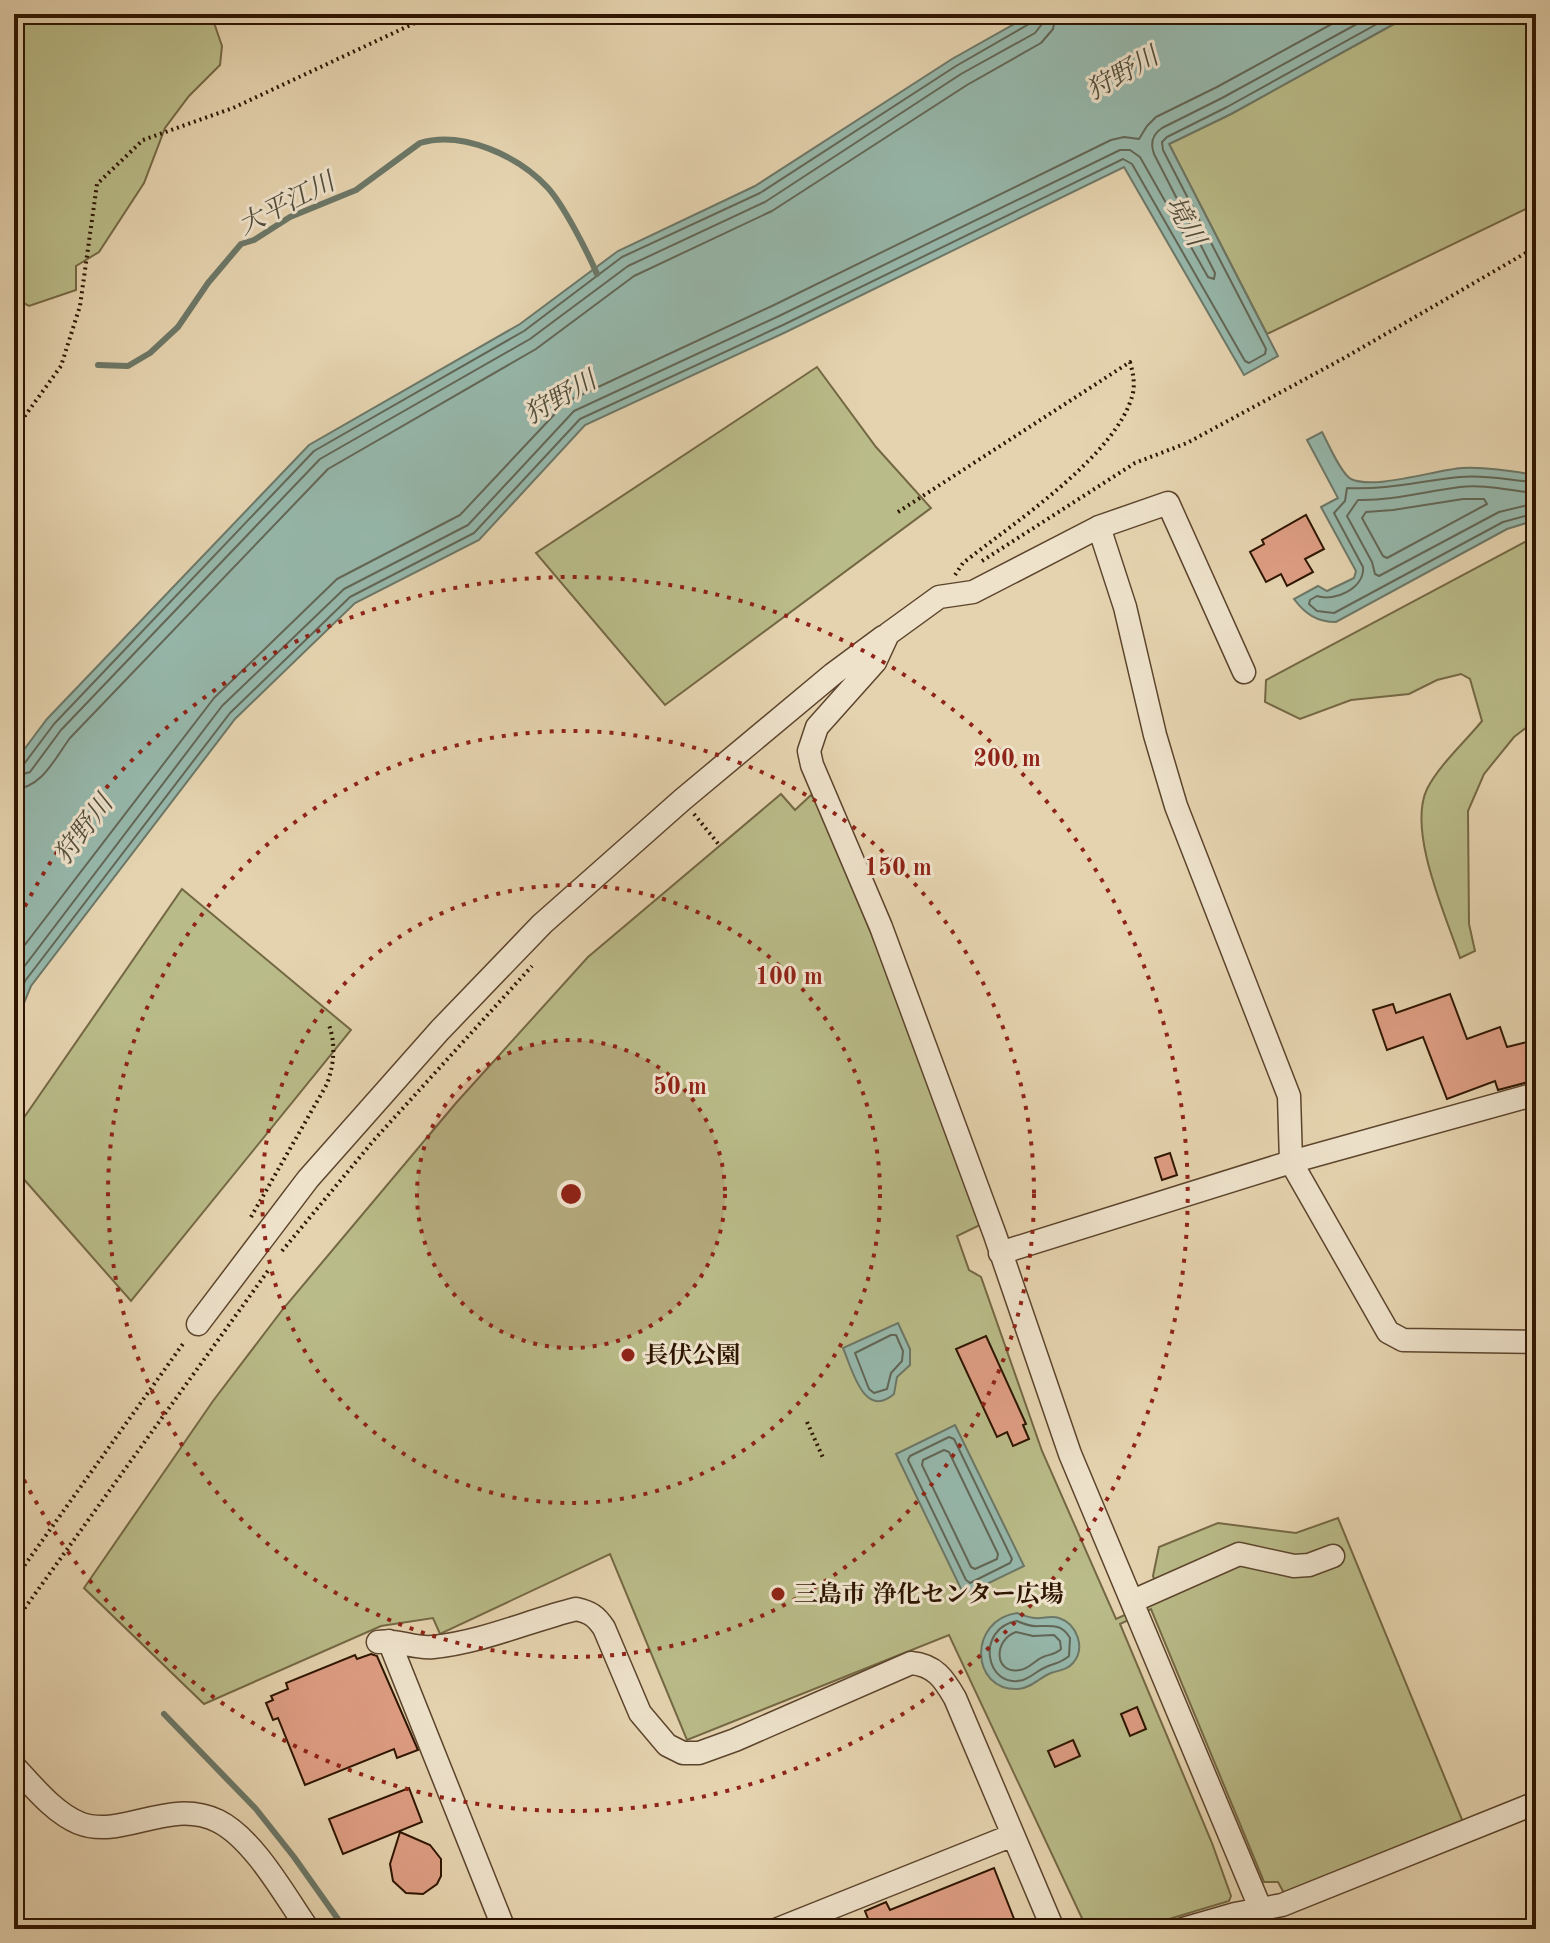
<svg xmlns="http://www.w3.org/2000/svg" width="1550" height="1943" viewBox="0 0 1550 1943" font-family="'Old Standard TT','Noto Serif JP',serif">
<rect width="100%" height="100%" fill="#e5d3af"/>
<filter id="stains"><feTurbulence type="fractalNoise" baseFrequency=".0025" numOctaves="4"/><feColorMatrix values="0 0 0 0 .2 0 0 0 0 .09 0 0 0 0 .02 0 0 0 .5 -.17"/></filter>
<radialGradient id="worn" r=".72"><stop offset=".6" stop-color="#630" stop-opacity="0"/><stop offset="1" stop-color="#630" stop-opacity=".3"/></radialGradient>
<path fill="#b9bb88" stroke="#746844" stroke-width="2" d="M 14,14 L 211,14 L 222,46 L 220,65 L 189,96 L 165,128 L 144,183 L 99,252 L 76,266 L 76,290 L 29,306 L 14,298 Z
M 1412,14 L 1536,14 L 1536,204 L 1267,334 L 1169,144 L 1231,114 Z
M 817,367 L 876,447 L 931,508 L 665,705 L 536,553 Z
M 1536,536 L 1536,720 L 1514,737 L 1484,774 L 1468,811 L 1469,924 L 1475,951 L 1460,958 C 1446,916 1407,831 1427,789 C 1440,764 1464,743 1482,721 L 1470,679 L 1461,674 L 1437,680 L 1409,694 L 1351,700 L 1300,719 L 1265,702 L 1266,680 Z
M 781,794 L 795,810 L 811,795 L 823,812 L 913,1039 L 980,1225 L 957,1236 L 969,1270 L 981,1277 L 1042,1451 L 1116,1619 L 1161,1599 L 1153,1576 L 1159,1547 L 1218,1523 L 1296,1533 L 1338,1518 L 1463,1822 L 1285,1895 L 1278,1882 L 1264,1882 L 1151,1609 L 1120,1624 L 1212,1843 L 1231,1896 L 1229,1901 L 1136,1929 L 1087,1929 L 949,1635 L 687,1740 L 610,1554 L 440,1634 L 433,1618 L 381,1626 L 204,1704 L 84,1588 L 213,1401 L 283,1309 L 456,1103 L 588,957 Z
M 182,889 L 351,1030 L 131,1301 L 14,1168 L 14,1132 Z"/>
<path fill="#96b8ac" stroke="#6c7767" stroke-width="2" d="M 1032,14 L 1412,14 L 1231,114 L 1169,144 L 1278,356 L 1244,375 L 1124,167 L 786,332 L 585,425 L 479,540 L 355,603 L 235,719 L 31,986 L 14,1027 L 14,763 L 47,719 L 309,445 L 520,324 L 618,251 L 755,186 L 952,59 Z
M 1322,432 C 1328,443 1341,474 1351,479 C 1374,490 1435,470 1462,468 C 1487,467 1511,471 1536,475 L 1536,520 L 1507,529 L 1336,622 C 1317,622 1305,614 1294,599 L 1318,586 L 1327,591 L 1354,578 L 1356,571 L 1321,507 L 1338,498 L 1307,440 Z
M 898,1323 L 910,1349 L 910,1365 L 897,1377 L 894,1394 C 864,1420 852,1369 843,1348 Z
M 955,1425 L 1024,1566 L 964,1595 L 896,1454 Z
M 1017,1613 C 1023,1615 1029,1618 1035,1618 C 1043,1619 1051,1615 1059,1618 C 1077,1624 1086,1648 1073,1663 C 1067,1670 1060,1670 1051,1673 C 1040,1677 1032,1688 1018,1689 C 970,1691 968,1620 1017,1613 Z"/>
<g fill="none" stroke-linecap="round" stroke-linejoin="round">
<path stroke="#626656" stroke-width="2" d="M 1536,482 C 1511,481 1486,474 1460,477 C 1419,481 1388,490 1347,488 L 1345,501 L 1334,513 L 1363,567 C 1365,588 1335,602 1317,596 L 1310,600 L 1309,604 L 1317,611 L 1334,613 L 1503,522 L 1536,513
M 1536,493 C 1510,491 1486,484 1460,487 C 1426,491 1393,501 1358,500 L 1347,516 L 1372,562 L 1375,574 L 1379,576 L 1499,512 L 1536,503
M 1463,499 L 1484,499 L 1487,504 L 1387,558 L 1383,556 L 1362,518 L 1366,512 L 1393,510 Z
M 14,767 L 24,764 L 54,724 L 314,451 L 524,331 L 622,257 L 760,193 L 956,66 L 1029,24 L 1034,14
M 14,777 L 30,772 L 61,730 L 320,459 L 530,339 L 628,266 L 765,202 L 961,74 L 1035,33 L 1042,24 L 1044,14
M 14,789 C 42,788 55,758 70,738 L 328,469 L 536,349 L 634,276 L 772,211 L 967,85 L 1041,43 L 1053,29 L 1056,14
M 14,959 L 214,698 L 337,579 L 460,515 L 566,402 L 774,305 L 1111,140 L 1124,137 L 1139,139 L 1147,126 L 1156,117 L 1217,87 L 1350,14
M 14,980 L 222,706 L 344,589 L 468,525 L 574,411 L 779,316 L 1120,150 L 1130,150 L 1140,157 L 1208,277 L 1214,279 L 1215,273 L 1154,154 C 1150,143 1153,134 1162,128 L 1222,98 L 1375,14
M 14,1006 L 25,981 L 230,713 L 350,597 L 474,533 L 580,419 L 783,325 L 1123,159 L 1132,164 L 1245,361 L 1249,363 L 1265,354 L 1266,349 L 1163,150 L 1162,142 L 1167,137 L 1227,107 L 1395,14
M 891,1335 L 896,1335 L 903,1351 L 902,1361 L 891,1373 L 887,1389 L 874,1393 L 869,1389 L 855,1353 Z
M 949,1437 L 954,1439 L 1012,1559 L 1010,1563 L 970,1583 L 966,1580 L 908,1460 L 910,1456 Z
M 944,1450 L 949,1452 L 998,1554 L 997,1559 L 975,1569 L 971,1567 L 922,1465 L 923,1460 Z
M 1017,1621 C 1024,1624 1031,1627 1039,1626 C 1053,1626 1062,1624 1070,1638 L 1069,1656 C 1061,1663 1055,1663 1046,1667 C 1038,1670 1032,1677 1023,1680 C 985,1690 975,1628 1017,1621 Z
M 1016,1632 L 1033,1636 L 1054,1635 L 1060,1641 L 1061,1649 C 1055,1655 1050,1654 1043,1657 C 1035,1660 1029,1669 1020,1670 C 994,1675 993,1640 1016,1632 Z"/>
<path stroke="#6c7767" stroke-width="6" d="M 98,365 L 128,366 L 150,353 L 178,327 L 208,283 L 241,244 L 254,240 L 290,217 L 356,190 L 420,143 C 462,130 519,156 548,188 C 564,206 587,251 597,274
M 164,1714 L 256,1809 L 294,1857 L 345,1929"/>
</g>
<path fill="#de9d83" stroke="#2e1500" stroke-width="2" d="M 1306,515 L 1324,549 L 1305,559 L 1313,572 L 1287,586 L 1281,574 L 1266,582 L 1250,552 L 1264,544 L 1262,540 Z
M 1450,994 L 1467,1039 L 1500,1027 L 1507,1047 L 1527,1042 L 1536,1066 L 1536,1080 L 1498,1090 L 1495,1081 L 1447,1099 L 1423,1037 L 1387,1050 L 1373,1010 L 1393,1004 L 1396,1013 Z
M 1170,1153 L 1177,1175 L 1162,1180 L 1155,1158 Z
M 986,1336 L 1026,1424 L 1023,1425 L 1029,1439 L 1013,1446 L 1007,1432 L 997,1437 L 956,1349 Z
M 371,1654 L 377,1656 L 418,1750 L 397,1758 L 394,1749 L 305,1785 L 278,1718 L 273,1720 L 266,1703 L 273,1700 L 271,1696 L 288,1689 L 286,1683 L 355,1655 L 357,1659 Z
M 1137,1707 L 1146,1729 L 1130,1736 L 1121,1714 Z
M 1073,1740 L 1080,1756 L 1055,1767 L 1048,1751 Z
M 409,1788 L 422,1822 L 343,1854 L 329,1819 Z
M 400,1832 L 430,1845 L 441,1859 L 441,1876 L 437,1884 L 423,1894 L 406,1893 L 393,1881 L 390,1864 Z
M 994,1868 L 1018,1929 L 872,1929 L 865,1911 L 886,1902 L 890,1910 Z"/>
<g fill="none" stroke-linecap="round" stroke-linejoin="round">
<defs>
<path id="minor" d="M 1099,527 L 1125,607 L 1155,735 L 1176,806 L 1289,1096 L 1291,1162 L 1388,1332 L 1403,1340 L 1536,1342
M 1244,672 L 1168,503 L 1099,527 L 973,592 L 939,597 L 888,634 L 875,662 L 817,727 L 809,751 L 812,765 L 881,927 L 995,1235 L 1070,1454 L 1269,1929
M 1000,1253 L 1291,1162 L 1536,1094
M 198,1324 L 308,1179 L 440,1030 L 542,924 L 682,800 L 833,674 L 883,637
M 1133,1601 L 1239,1554 L 1294,1566 L 1309,1565 L 1333,1556
M 389,1641 L 504,1929
M 378,1642 C 398,1639 413,1649 433,1647 C 483,1642 528,1621 576,1609 C 590,1612 596,1616 604,1628 L 640,1713 L 667,1745 L 683,1753 L 699,1753 L 735,1740 L 911,1663 C 935,1665 944,1679 955,1698 L 1053,1929
M 14,1766 C 33,1786 53,1812 79,1823 C 122,1840 169,1797 218,1821 C 254,1839 285,1896 308,1929
M 778,1929 L 1013,1835
M 1183,1929 L 1235,1914 L 1282,1905 L 1536,1803"/>
</defs>
<use href="#minor" stroke="#5c442c" stroke-width="25"/>
<path stroke="#2e1500" stroke-width="4" stroke-dasharray="2 4" stroke-linecap="butt" d="M 14,431 L 61,366 L 80,306 L 97,184 L 143,140 L 233,108 L 434,14
M 898,512 L 1130,362 C 1133,373 1135,382 1133,393 C 1118,455 1012,524 963,563 L 955,575
M 982,561 L 1135,463 L 1187,443 L 1344,358 L 1536,247
M 694,814 L 720,846
M 251,1217 L 327,1084 C 334,1064 336,1045 329,1025
M 282,1251 L 374,1140 L 532,966
M 807,1422 L 824,1460
M 14,1580 L 185,1341
M 14,1623 L 270,1268"/>
<use href="#minor" stroke="#eee2cb" stroke-width="22"/>
</g>
<circle cx="571" cy="1194" r="154" fill="#8f2418" fill-opacity=".12"/>
<g fill="none" stroke="#8f2418" stroke-width="4" stroke-dasharray="4 8">
<circle cx="571" cy="1194" r="154"/>
<circle cx="571" cy="1194" r="309"/>
<circle cx="571" cy="1194" r="463"/>
<path d="M14 928A617 617 0 1 1 14 1460"/>
</g>
<g fill="#8f2418" stroke="#eee2cb" stroke-width="3">
<circle cx="628" cy="1355" r="8"/>
<circle cx="778" cy="1594" r="8"/>
</g>
<g text-anchor="middle" stroke-width="6" stroke-linejoin="round" paint-order="stroke">
<g font-size="24" font-weight="bold" fill="#2e1500" stroke="#eee2cb" text-anchor="start">
<text x="644" y="1363">長伏公園</text>
<text x="794" y="1602">三島市 浄化センター広場</text>
</g>
<g font-size="26" font-style="italic" fill="#524e3c" stroke="#eee2cb">
<text transform="translate(1122 73) rotate(-30)" y="9">狩野川</text>
<text transform="translate(286 203) rotate(-27)" y="9">大平江川</text>
<text transform="translate(1186 221) rotate(61)" y="9">境川</text>
<text transform="translate(560 397) rotate(-30)" y="9">狩野川</text>
<text transform="translate(83 829) rotate(-53)" y="9">狩野川</text>
</g>
</g>
<circle cx="571" cy="1194" r="12" fill="#8f2418" stroke="#eee2cb" stroke-width="4"/>
<g font-size="24" text-anchor="middle" font-weight="bold" fill="#8f2418" stroke="#eee2cb" stroke-width="6" stroke-linejoin="round" paint-order="stroke">
<text x="1007" y="766">200 m</text>
<text x="898" y="875">150 m</text>
<text x="789" y="984">100 m</text>
<text x="680" y="1094">50 m</text>
</g>
<rect width="1550" height="1943" fill="none" stroke="#e5d3af" stroke-width="48"/>
<rect x="16" y="16" width="1518" height="1911" fill="none" stroke="#2e1500" stroke-width="4"/>
<rect x="24" y="24" width="1502" height="1895" fill="none" stroke="#2e1500" stroke-width="2"/>
<rect width="100%" height="100%" filter="url(#stains)"/>
<rect width="100%" height="100%" fill="url(#worn)"/>
</svg>
